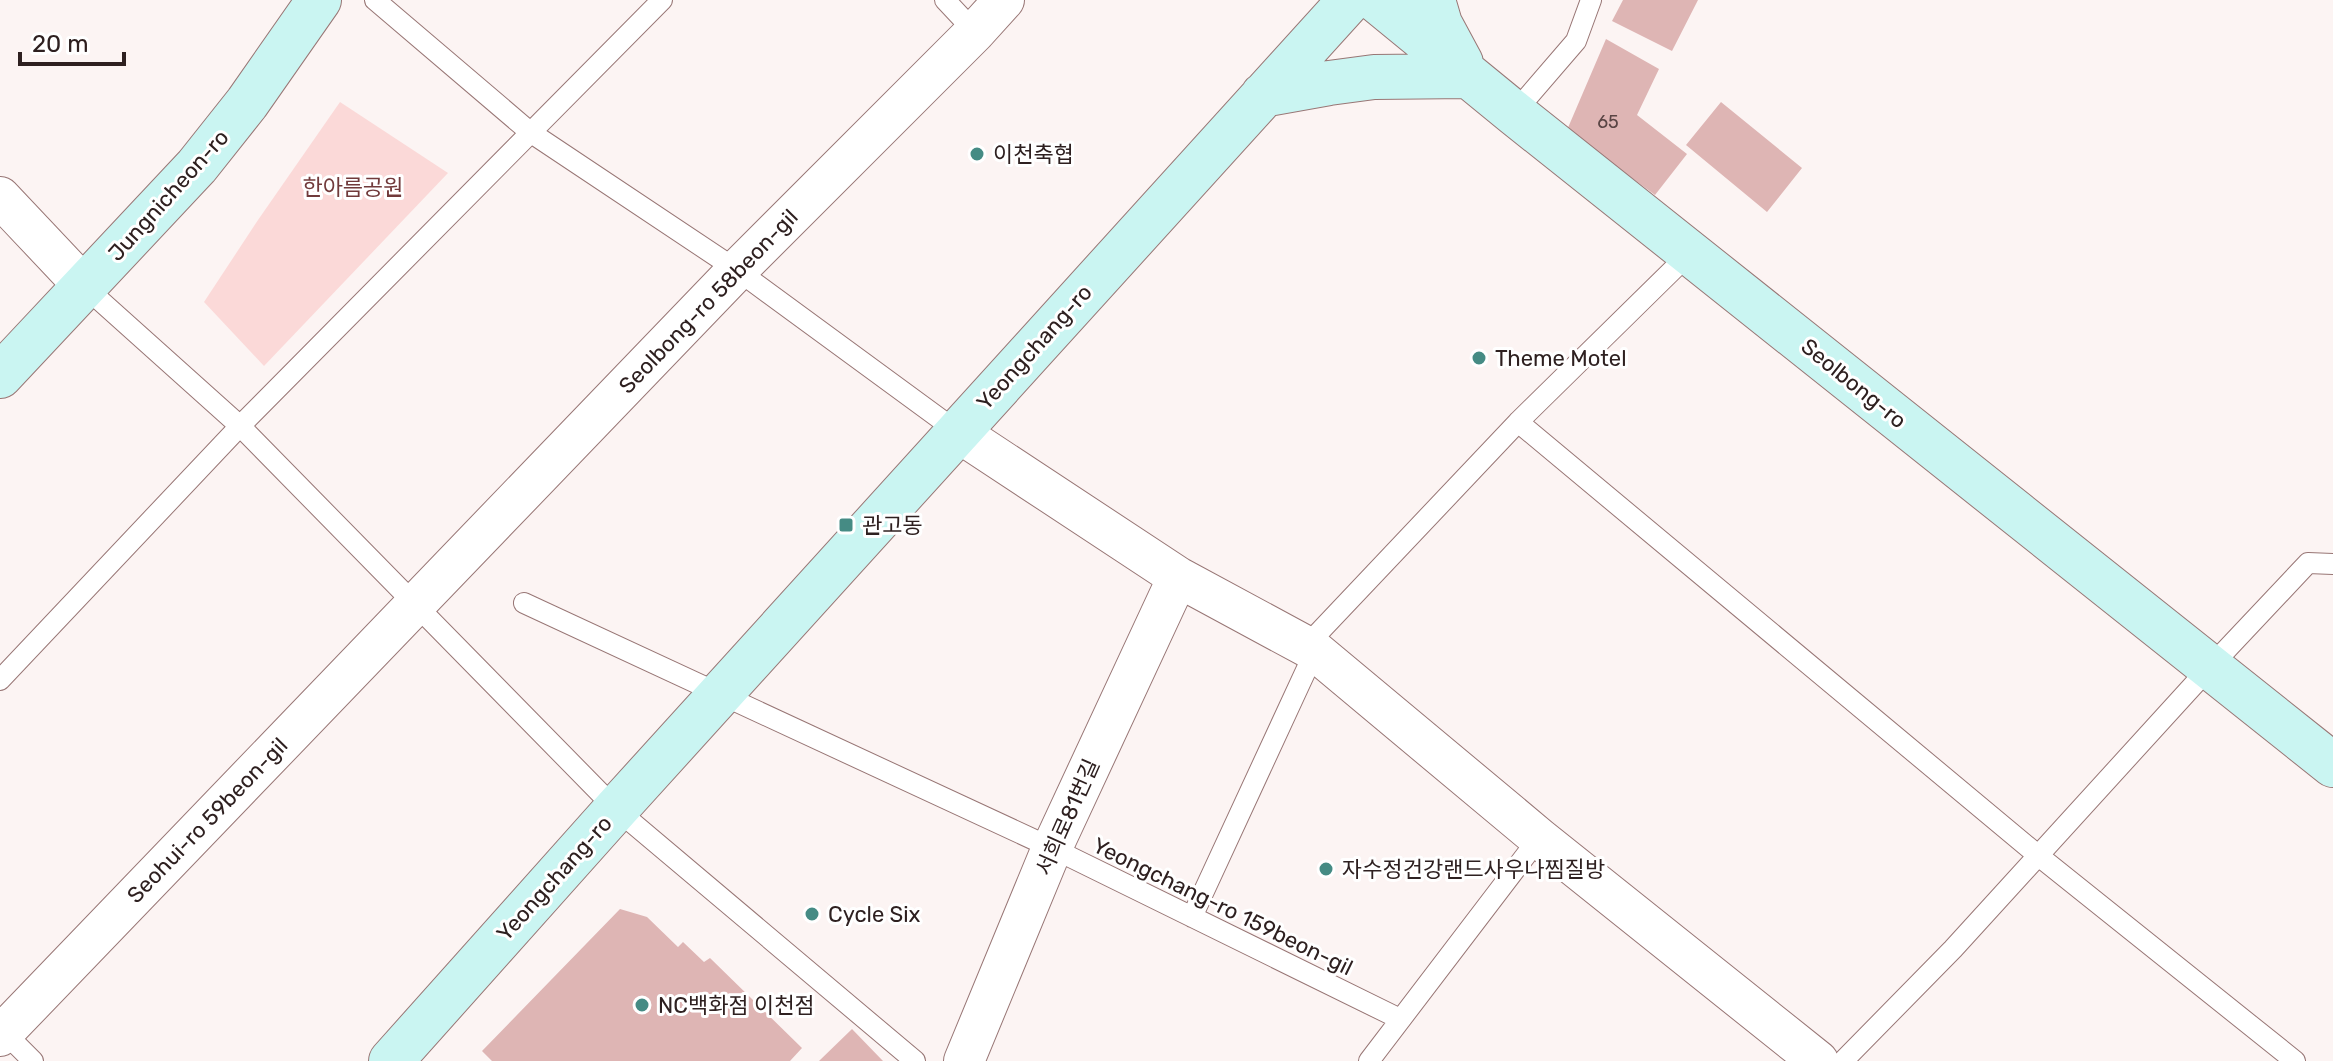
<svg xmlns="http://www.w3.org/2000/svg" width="2333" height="1061" viewBox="0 0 2333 1061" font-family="Rubik,'Noto Sans KR',sans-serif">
<rect width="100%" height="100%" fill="#fcf4f3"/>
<path fill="#fbd9d8" d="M 340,102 L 448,173 L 264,366 L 204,302 L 258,220 Z"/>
<path fill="#deb5b4" d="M 1623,0 L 1698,0 L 1672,51 L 1612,21 Z
M 1606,39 L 1659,69 L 1637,115 L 1687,154 L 1655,195 L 1567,130 Z
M 1721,102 L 1802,168 L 1767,212 L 1686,145 Z
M 620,909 L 647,917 L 678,947 L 683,942 L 704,962 L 710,958 L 802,1048 L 790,1061 L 492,1061 L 482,1051 Z
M 852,1029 L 883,1061 L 819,1061 Z"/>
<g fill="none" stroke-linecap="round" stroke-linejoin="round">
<defs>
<path id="lane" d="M 375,0 L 530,132 L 737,270 L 958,432
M 945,0 L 975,32
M 1514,113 L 1576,41 L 1591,0
M 85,287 L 240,426 L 616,809 L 915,1061
M 1518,422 L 2040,857 L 2295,1061
M 524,603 L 1052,848 L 1400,1019
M 1305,647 L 1518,422 L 1690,253
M 0,680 L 240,426 L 662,0
M 1192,917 L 1315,651
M 0,1028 L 33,1061
M 1369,1061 L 1539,838
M 1843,1061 L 1953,949 L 2210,667 L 2308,563 L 2333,564"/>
<path id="street" d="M 0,197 L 85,287
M 958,432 L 1178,577 L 1315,651 L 1539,838 L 1818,1061
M 0,1036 L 737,270 L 975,32 L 1004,0
M 964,1061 L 1052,848 L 1178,577"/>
<path id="secondary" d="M 1376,0 L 1514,113 L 2333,765
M 1433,0 L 1440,24 L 1461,63
M 1263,95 L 1329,83 L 1374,77 L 1468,76
M 0,376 L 197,166 L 247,103 L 319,0
M 391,1061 L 616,809 L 1350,0"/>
</defs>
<use href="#lane" stroke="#987675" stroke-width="22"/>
<use href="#street" stroke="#987675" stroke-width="42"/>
<use href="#secondary" stroke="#987675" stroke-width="46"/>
<use href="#lane" stroke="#fff" stroke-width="20"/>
<use href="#street" stroke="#fff" stroke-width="40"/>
<use href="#secondary" stroke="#caf5f2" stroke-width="44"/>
</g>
<g fill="#458b84" stroke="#fff" stroke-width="3">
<circle cx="977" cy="154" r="8"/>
<circle cx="1479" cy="358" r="8"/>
<rect x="838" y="517" width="16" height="16" rx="4"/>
<circle cx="1326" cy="869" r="8"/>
<circle cx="812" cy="914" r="8"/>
<circle cx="642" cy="1005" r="8"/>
</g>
<g text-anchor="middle" stroke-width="6" stroke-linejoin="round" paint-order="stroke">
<g font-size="18" fill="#5a4545">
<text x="1608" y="128">65</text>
</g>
<g font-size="22" fill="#2e2020" stroke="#fff" text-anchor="start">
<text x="993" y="162">이천축협</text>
<text x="1495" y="366">Theme Motel</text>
<text x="862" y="533">관고동</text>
<text x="1342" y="877">자수정건강랜드사우나찜질방</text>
<text x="828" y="922">Cycle Six</text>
<text x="658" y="1013">NC백화점 이천점</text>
</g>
<g font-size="22" fill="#713a3b" stroke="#fff">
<text x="353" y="195">한아름공원</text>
</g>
<g font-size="22" fill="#2e2020" stroke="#fff">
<text transform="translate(168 195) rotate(-48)" y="8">Jungnicheon-ro</text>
<text transform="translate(708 301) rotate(-46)" y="8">Seolbong-ro 58beon-gil</text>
<text transform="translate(1034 347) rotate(-48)" y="8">Yeongchang-ro</text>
<text transform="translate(1854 383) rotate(39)" y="8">Seolbong-ro</text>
<text transform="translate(1067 817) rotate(-66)" y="8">서희로81번길</text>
<text transform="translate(207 820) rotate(-46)" y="8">Seohui-ro 59beon-gil</text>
<text transform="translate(554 878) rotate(-48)" y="8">Yeongchang-ro</text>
<text transform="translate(1223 906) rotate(26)" y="8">Yeongchang-ro 159beon-gil</text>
</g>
</g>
<path d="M20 52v12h104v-12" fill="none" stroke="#2e2020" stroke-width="4"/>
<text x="32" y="52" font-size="24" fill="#2e2020" stroke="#ffffff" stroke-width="6" paint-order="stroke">20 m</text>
</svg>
